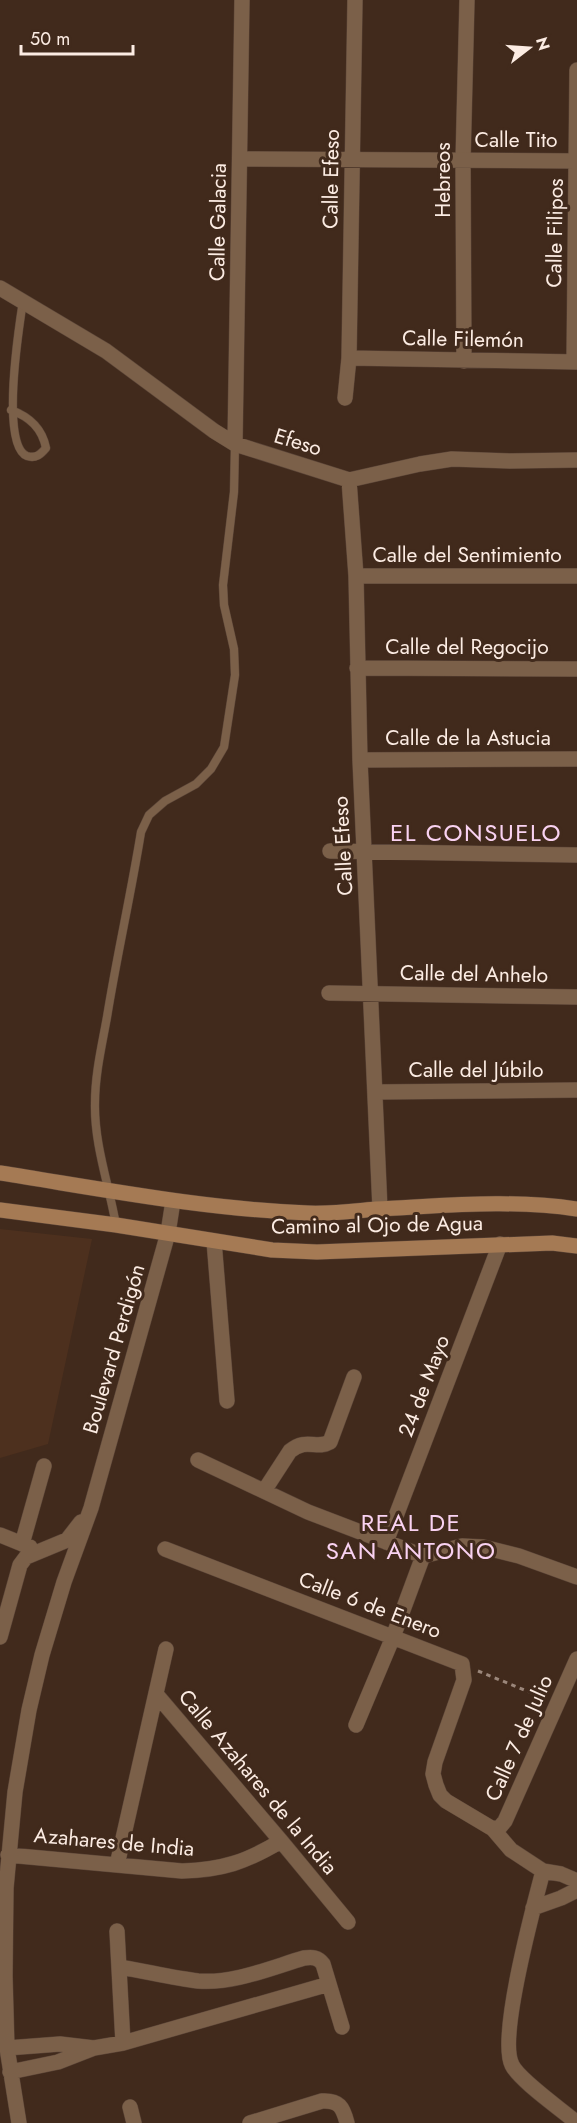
<svg xmlns="http://www.w3.org/2000/svg" width="577" height="2123" viewBox="0 0 577 2123" font-family="Jost,sans-serif">
<rect width="100%" height="100%" fill="#412a1c"/>
<path fill="#4d301e" d="M 0,1229 L 92,1239 L 48,1444 L 0,1458 Z"/>
<g fill="none" stroke-linecap="round" stroke-linejoin="round">
<defs>
<path id="lane" d="M 11,410 C 30,417 42,428 46,448 C 41,454 36,459 27,456 C 0,446 19,327 23,301
M 116,1225 C 109,1185 94,1144 95,1103 C 95,1074 102,1045 107,1017 C 117,955 131,894 141,832 L 149,815 L 165,801 L 196,784 L 211,769 L 224,747 L 235,675 L 234,649 L 224,605 L 223,585 L 234,492 L 235,444"/>
<path id="street" d="M 240,159 L 577,161
M 0,288 L 106,351 L 214,431 L 235,444 L 349,480 L 420,464 L 452,459 L 510,461 L 577,460
M 349,358 L 577,362
M 464,361 L 463,161 L 467,0
M 574,362 L 577,70
M 345,398 L 349,358 L 355,0
M 235,444 L 242,0
M 349,480 L 356,576 L 360,760 L 380,1209
M 356,576 L 577,576
M 357,668 L 577,669
M 360,760 L 577,759
M 330,851 L 577,855
M 329,993 L 577,997
M 376,1092 L 577,1090
M 214,1241 L 227,1401
M 198,1460 L 308,1512 L 423,1556 L 462,1546 L 483,1547 L 519,1556 L 577,1577
M 264,1491 L 290,1451 C 307,1437 316,1450 330,1442 L 354,1377
M 0,1535 L 30,1547
M 386,1542 L 500,1244
M 22,1544 L 44,1466
M 165,1549 L 462,1664 L 464,1680 L 435,1762 L 433,1774 L 436,1785 L 440,1795 L 446,1801 L 493,1829 L 511,1850 L 543,1871 L 561,1874 L 577,1881
M 0,1637 L 20,1565 L 26,1557 L 67,1540 L 81,1522
M 156,1694 L 281,1841 L 348,1922
M 356,1725 L 393,1637 L 423,1556
M 493,1829 L 500,1827 L 505,1821 L 577,1659
M 8,1855 L 182,1871 C 222,1870 246,1862 281,1841
M 117,1865 L 166,1649
M 543,1871 C 534,1905 498,2038 512,2065 C 519,2080 562,2110 577,2123
M 533,1908 L 561,1898 L 577,1890
M 117,1931 L 123,2043
M 119,1967 C 145,1971 172,1978 198,1981 C 233,1984 270,1968 304,1958 C 312,1957 318,1957 323,1964 L 342,2027
M 7,2048 L 60,2044 L 94,2048
M 10,2072 L 58,2062 L 94,2048 L 123,2043 L 329,1984
M 130,2107 L 134,2123
M 19,2123 L 7,2048 L 5,1976 L 6,1888 L 15,1792 L 29,1710 L 42,1655 L 64,1582 L 91,1508 L 168,1233 L 173,1201
M 250,2123 L 322,2101 C 339,2100 343,2107 347,2123"/>
<path id="secondary" d="M 0,1173 C 102,1189 204,1209 308,1213 C 331,1214 354,1211 376,1209 C 443,1206 511,1199 577,1209
M 0,1210 L 116,1225 L 272,1250 L 317,1252 L 552,1243 L 577,1246"/>
</defs>
<use href="#lane" stroke="#5b4538" stroke-width="9"/>
<use href="#street" stroke="#5b4538" stroke-width="16"/>
<use href="#secondary" stroke="#5b4538" stroke-width="16"/>
<path stroke="#9b877b" stroke-width="3" stroke-dasharray="4.5 4.5" stroke-linecap="butt" d="M 478,1671 L 544,1698"/>
<use href="#lane" stroke="#7b6049" stroke-width="8"/>
<use href="#street" stroke="#7b6049" stroke-width="15"/>
<use href="#secondary" stroke="#a57a54" stroke-width="15"/>
</g>
<g text-anchor="middle" stroke-width="6" stroke-linejoin="round" paint-order="stroke">
<g font-size="21" fill="#fcece3" stroke="#412a1c">
<text x="516" y="147">Calle Tito</text>
<text transform="translate(331 179) rotate(-89)" y="7">Calle Efeso</text>
<text transform="translate(443 180) rotate(-90)" y="7">Hebreos</text>
<text transform="translate(218 222) rotate(-89)" y="7">Calle Galacia</text>
<text transform="translate(555 233) rotate(-89)" y="7">Calle Filipos</text>
<text transform="translate(463 339) rotate(1)" y="7">Calle Filemón</text>
<text transform="translate(298 442) rotate(17)" y="7">Efeso</text>
<text x="467" y="562">Calle del Sentimiento</text>
<text x="467" y="654">Calle del Regocijo</text>
<text x="468" y="745">Calle de la Astucia</text>
<text transform="translate(343 846) rotate(-93)" y="7">Calle Efeso</text>
<text transform="translate(474 974) rotate(1)" y="7">Calle del Anhelo</text>
<text x="476" y="1077">Calle del Júbilo</text>
<text transform="translate(377 1225) rotate(-1)" y="7">Camino al Ojo de Agua</text>
<text transform="translate(114 1349) rotate(-74)" y="7">Boulevard Perdigón</text>
<text transform="translate(424 1386) rotate(-69)" y="7">24 de Mayo</text>
<text transform="translate(370 1605) rotate(21)" y="7">Calle 6 de Enero</text>
<text transform="translate(519 1738) rotate(-66)" y="7">Calle 7 de Julio</text>
<text transform="translate(258 1782) rotate(50)" y="7">Calle Azahares de la India</text>
<text transform="translate(114 1842) rotate(5)" y="7">Azahares de India</text>
</g>
<g font-size="24" letter-spacing="1.5" fill="#f9d2f1" stroke="#412a1c">
<text x="476" y="841">EL CONSUELO</text>
<text x="411" y="1531">REAL DE<tspan x="411" dy="28">SAN ANTONO</tspan></text>
</g>
</g>
<g transform="translate(529 48) rotate(73)" stroke="#412a1c" stroke-width="4.5" paint-order="stroke">
<path d="M0-4.5L10 22L0 15L-10 22Z" fill="#fcece3"/>
<text y="-9" font-size="16" font-weight="bold" text-anchor="middle" fill="#fcece3">N</text>
</g>
<path d="M21 45v9h112v-9" fill="none" stroke="#fcece3" stroke-width="3"/>
<text x="30" y="45" font-size="18" fill="#fcece3" stroke="#412a1c" stroke-width="4.5" paint-order="stroke">50 m</text>
</svg>
